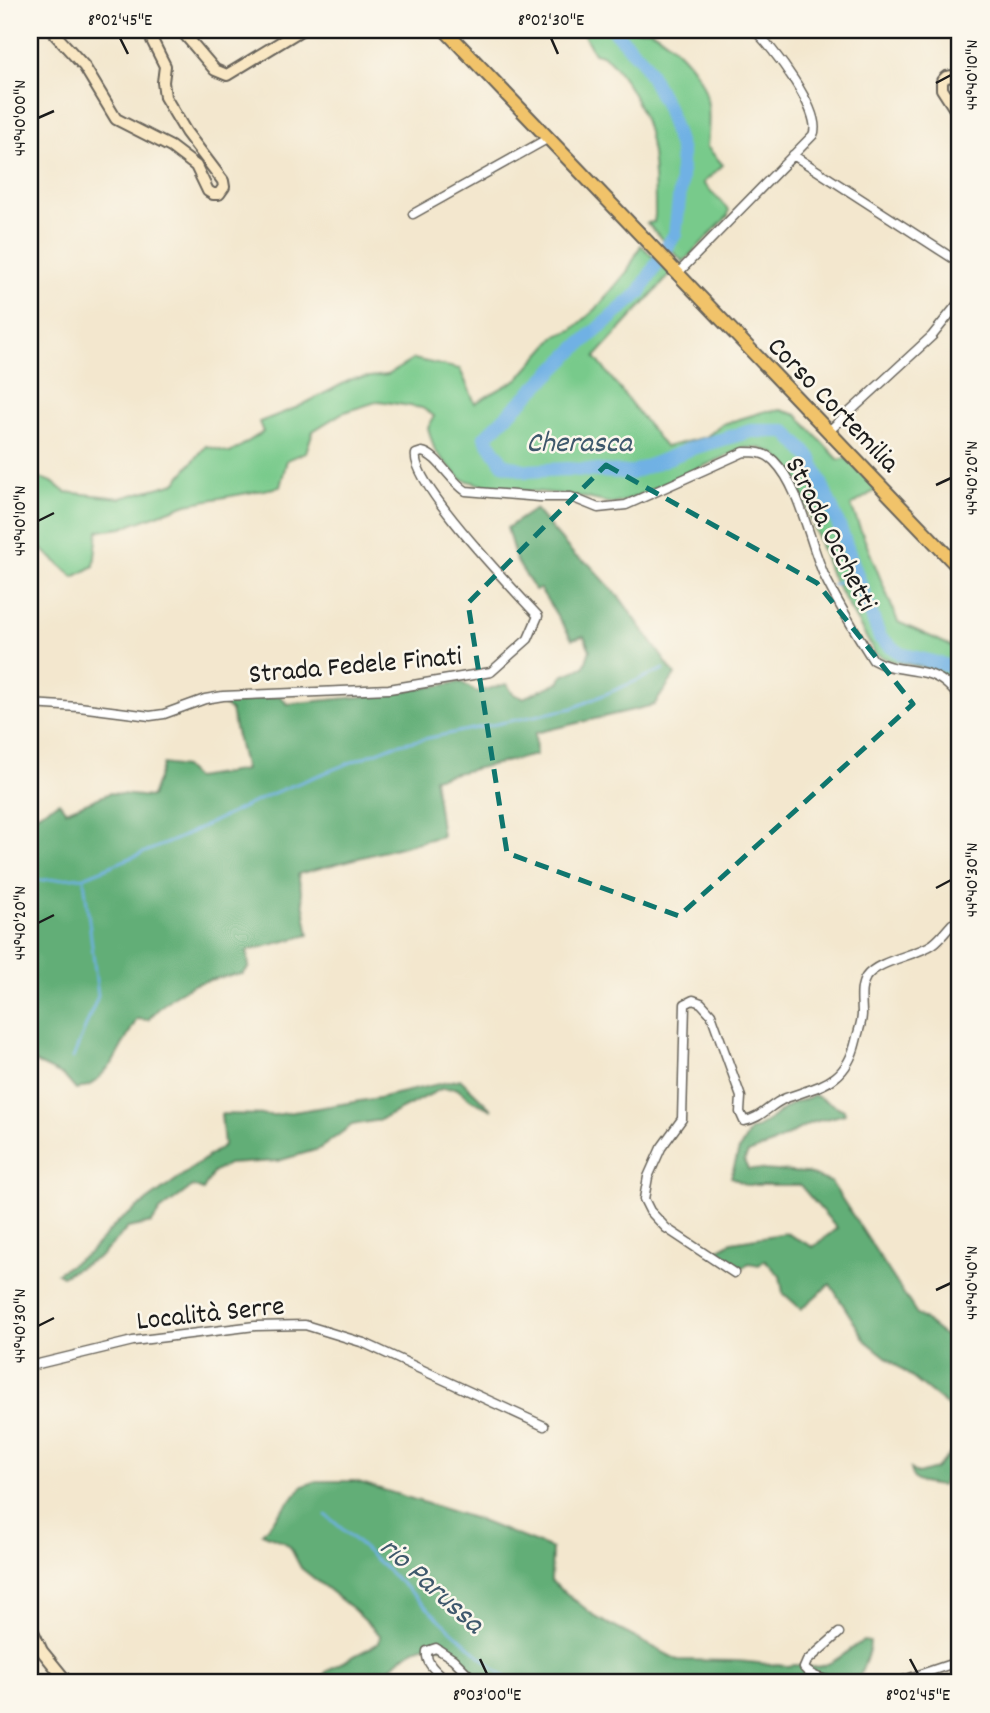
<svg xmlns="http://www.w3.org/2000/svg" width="990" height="1713" viewBox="0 0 990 1713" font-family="Dekko,sans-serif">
<rect width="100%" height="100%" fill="#fbf7ec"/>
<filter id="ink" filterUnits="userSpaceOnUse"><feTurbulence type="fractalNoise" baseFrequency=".0143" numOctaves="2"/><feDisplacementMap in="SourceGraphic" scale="14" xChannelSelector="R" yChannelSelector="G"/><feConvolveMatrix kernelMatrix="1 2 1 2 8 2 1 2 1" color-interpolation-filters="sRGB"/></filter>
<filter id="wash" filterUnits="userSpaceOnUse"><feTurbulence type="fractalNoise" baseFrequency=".00686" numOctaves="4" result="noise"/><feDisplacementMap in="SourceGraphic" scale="28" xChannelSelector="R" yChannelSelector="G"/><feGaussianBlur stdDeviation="1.57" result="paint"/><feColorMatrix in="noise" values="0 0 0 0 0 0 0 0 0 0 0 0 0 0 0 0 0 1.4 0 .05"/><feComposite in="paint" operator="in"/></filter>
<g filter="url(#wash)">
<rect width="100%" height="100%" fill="#f3e7ce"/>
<path fill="#78ca8b" stroke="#4a7354" stroke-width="2" d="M 581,30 L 650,30 C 661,35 668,42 677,50 C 710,82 711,103 707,147 L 723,165 L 703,183 L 729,210 L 728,216 L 683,262 L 647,223 L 654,222 L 655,215 C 655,159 653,119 619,72 C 612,63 605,54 594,53 Z
M 641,245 L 671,274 L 595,357 L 665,447 L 706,437 L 723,424 L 766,411 L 781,410 L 797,415 L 839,460 L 846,458 L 877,489 L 851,506 L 898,622 L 960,650 L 960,694 C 951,685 941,675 929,670 C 910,662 892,665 875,653 L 831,575 L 799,486 L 786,465 L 774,453 L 760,448 L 744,448 L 628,500 L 614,504 L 572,495 L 490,487 L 461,479 L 435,451 L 428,428 L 434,416 L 422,408 L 379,401 L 342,413 L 313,431 L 306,452 L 287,460 L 280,487 L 187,504 L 122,528 L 98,531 L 94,566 L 74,577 L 32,541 L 40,524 C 33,506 27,494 34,476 L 52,482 L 65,492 L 121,498 L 175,483 L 206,446 L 230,453 L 263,432 L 259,422 L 298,407 L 352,379 L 387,375 L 414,359 L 460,369 L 475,403 L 519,378 L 556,336 L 572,330 L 596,309 L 627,272 Z"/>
<path fill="#62ae77" stroke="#3f654a" stroke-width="2" d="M 535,509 L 575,556 L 589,564 L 620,598 L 675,675 L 654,705 L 535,733 L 536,755 L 434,778 L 442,836 L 298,874 L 309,935 L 247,951 L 249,967 L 243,974 C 199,980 179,985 148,1020 L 137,1019 L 112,1064 L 93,1084 L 76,1090 L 64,1076 L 30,1060 L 30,824 L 37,814 L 59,802 L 66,811 L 110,793 L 151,797 L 163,764 L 184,767 L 195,778 L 245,770 L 231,711 L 220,701 L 281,696 L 287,704 L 378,695 L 461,682 L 477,692 L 507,684 L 513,694 L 523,698 L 560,682 L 562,676 L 584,667 L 590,650 L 584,636 L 572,639 L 540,589 L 535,590 L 516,560 L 507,528 Z
M 460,1079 L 492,1110 L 471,1100 L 456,1088 L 441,1089 L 380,1120 L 352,1125 L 319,1149 L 278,1161 L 228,1164 L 213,1173 L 203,1190 L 193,1186 L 160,1211 L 152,1223 L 128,1228 L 101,1256 L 62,1276 L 57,1273 L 89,1253 L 118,1222 L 224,1145 L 221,1114 L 275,1115 L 378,1098 Z
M 814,1095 L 844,1110 L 845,1114 L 810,1123 L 770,1145 L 748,1153 L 744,1161 L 748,1169 L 806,1173 L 831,1182 L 917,1314 L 960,1348 L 960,1416 L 866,1341 L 830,1284 L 801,1309 L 783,1293 L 780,1276 L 765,1260 L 759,1265 L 749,1263 L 744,1267 L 736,1268 L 715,1251 L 732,1242 L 786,1233 L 813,1247 L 837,1228 L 800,1185 L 746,1185 L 731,1177 L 739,1150 L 750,1131 C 767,1125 777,1111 793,1103 C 800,1100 807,1100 814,1095 Z
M 960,1444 L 960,1466 L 953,1464 L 941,1486 C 925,1483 913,1486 910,1469 L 918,1474 L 935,1469 Z
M 317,1481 L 355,1481 L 473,1518 L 552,1549 L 551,1581 L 597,1618 L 678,1660 L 738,1661 L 788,1666 C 798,1663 802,1666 811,1667 C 830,1669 849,1649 863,1641 L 870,1642 C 870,1657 861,1668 858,1683 L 484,1683 C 474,1673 464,1660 452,1652 C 424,1632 394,1660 379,1683 L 323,1683 L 325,1673 L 331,1668 L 379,1643 L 380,1635 L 354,1610 L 301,1568 L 290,1547 L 284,1542 L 262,1533 L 303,1486 Z"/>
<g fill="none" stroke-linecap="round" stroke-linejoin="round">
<path stroke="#70b1e4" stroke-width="2.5" d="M 832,585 L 857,573
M 30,881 L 84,877 L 177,839 L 271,794 L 395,745 L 573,708 L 664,669
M 73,1058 L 98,996 L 84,879
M 326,1515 C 390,1569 447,1631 512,1683"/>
<path stroke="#70b1e4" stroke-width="14" d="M 613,30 L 643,61 L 667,107 L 681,151 L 681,183 L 675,234 L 639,293 L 576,348 L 485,437 L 503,464 L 527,471 L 567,469 L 631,473 L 693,448 L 751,431 L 785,431 L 810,457 L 838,523 L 880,638 L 901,654 L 960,669"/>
</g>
</g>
<g filter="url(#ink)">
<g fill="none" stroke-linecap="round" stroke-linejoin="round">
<defs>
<path id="street" d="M 793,155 L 960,263
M 413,214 L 547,139
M 679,272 L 813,135 C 824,113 771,45 754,30
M 829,431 L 932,336 L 960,301
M 30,704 L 79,707 L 150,716 L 164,714 L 205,699 L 223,696 L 389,689 L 491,672 L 528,639 L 538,616 C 515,591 410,482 416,454 L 422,452 C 438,455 450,481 466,491 L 540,497 L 571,497 L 598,508 L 626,505 L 744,452 C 755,452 765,452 774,461 C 800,487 809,541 824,575 C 838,604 856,633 873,660 C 895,673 924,666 944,682 C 950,686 955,693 960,698
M 734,1273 L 666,1228 L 650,1211 L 644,1199 L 648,1177 L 661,1148 L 682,1119 L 685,1004 L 693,1000 L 701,1003 L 711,1014 L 741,1097 L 740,1112 L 744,1121 C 761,1119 770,1104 786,1098 C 822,1085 846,1083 856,1041 C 858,1032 862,1023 862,1014 C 862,1002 859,988 866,977 C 878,960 916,956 933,944 C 940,939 946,931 952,924 L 960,924
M 30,1366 L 133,1341 L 255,1326 L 305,1325 L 364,1343 L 544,1426
M 839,1633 L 807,1661 L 804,1668 C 813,1679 831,1681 845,1683
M 448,1683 C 440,1673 425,1666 427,1651 L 436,1648 L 453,1659 L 477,1683
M 895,1683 L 960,1661"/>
<path id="secondary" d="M 51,30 L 84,66 L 116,119 L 171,147 L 196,166 L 208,191 L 213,194 L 219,194 L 224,187 L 223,181 L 186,132 L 165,97 L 163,82 L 165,66 L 147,30
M 181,30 L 215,70 L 227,75 L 301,30
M 960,81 L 953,76 L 946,77 L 942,81 L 942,89 L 960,117
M 30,1625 L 42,1651 L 68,1683"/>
<path id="primary" d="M 445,30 L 960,569"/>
</defs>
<use href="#street" stroke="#67635a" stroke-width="11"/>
<use href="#secondary" stroke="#67635a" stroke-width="14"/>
<use href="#primary" stroke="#67635a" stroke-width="16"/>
<use href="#street" stroke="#fff" stroke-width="8"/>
<use href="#secondary" stroke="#f9e7c3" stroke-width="10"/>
<use href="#primary" stroke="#f1c36a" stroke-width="12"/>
</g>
</g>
<path fill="none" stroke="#0f766e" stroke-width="5" stroke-dasharray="14 9" stroke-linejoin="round" d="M 606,465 L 817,583 L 913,704 L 679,916 L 507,853 L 468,603 Z"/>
<path fill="none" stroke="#1c1c1c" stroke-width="2.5" d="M 120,38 L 128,54M 551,38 L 558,54M 936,83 L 951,75M 38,118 L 54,111M 936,485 L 951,478M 38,521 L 54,513M 936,888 L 951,880M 38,923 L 54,915M 936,1290 L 951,1283M 38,1326 L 54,1318M 480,1659 L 487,1674M 910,1659 L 918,1674"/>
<g text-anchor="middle" stroke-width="5" stroke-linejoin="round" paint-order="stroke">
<g font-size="28" fill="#1c1c1c" stroke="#fbf7ec">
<text transform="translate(835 403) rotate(46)" y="10">Corso Cortemilia</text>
<text transform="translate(833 533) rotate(63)" y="10">Strada Occhetti</text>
<text transform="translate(355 663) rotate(-5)" y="10">Strada Fedele Finati</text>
<text transform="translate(210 1311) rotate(-6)" y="10">Località Serre</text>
</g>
<g font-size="30" font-style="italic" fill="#3e586c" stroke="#fbf7ec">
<text x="579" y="451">Cherasca</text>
<text transform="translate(433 1584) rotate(42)" y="10">rio Parussa</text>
</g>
</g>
<rect width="990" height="1713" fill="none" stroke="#fbf7ec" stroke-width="77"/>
<rect x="38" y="38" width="913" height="1636" fill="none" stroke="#1c1c1c" stroke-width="2.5"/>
<g font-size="18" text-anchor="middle" fill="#1c1c1c">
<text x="120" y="25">8°02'45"E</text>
<text x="551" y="25">8°02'30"E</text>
<text transform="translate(971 75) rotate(-90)" y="6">44°40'10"N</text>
<text transform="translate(19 118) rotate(-90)" y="6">44°40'00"N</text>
<text transform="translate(971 478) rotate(-90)" y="6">44°40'20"N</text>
<text transform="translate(19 521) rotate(-90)" y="6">44°40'10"N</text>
<text transform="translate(971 880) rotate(-90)" y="6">44°40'30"N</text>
<text transform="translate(19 923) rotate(-90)" y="6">44°40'20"N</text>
<text transform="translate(971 1283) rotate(-90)" y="6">44°40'40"N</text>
<text transform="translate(19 1326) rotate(-90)" y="6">44°40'30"N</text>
<text x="487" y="1700">8°03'00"E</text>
<text x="918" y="1700">8°02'45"E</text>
</g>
</svg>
